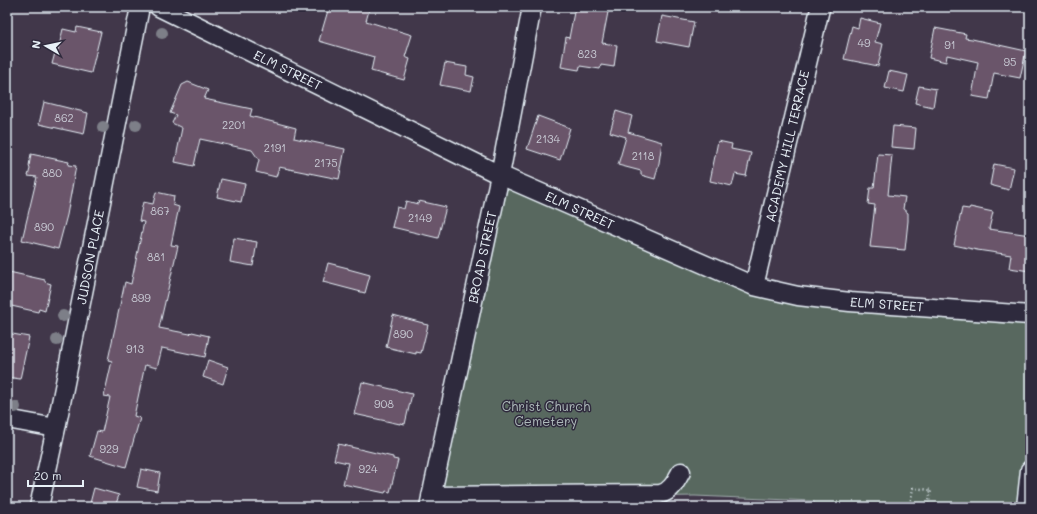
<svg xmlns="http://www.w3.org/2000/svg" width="1037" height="514" viewBox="0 0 1037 514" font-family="Mali,sans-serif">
<rect width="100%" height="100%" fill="#41374a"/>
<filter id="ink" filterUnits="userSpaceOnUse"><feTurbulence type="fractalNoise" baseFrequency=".025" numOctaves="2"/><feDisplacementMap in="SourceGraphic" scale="8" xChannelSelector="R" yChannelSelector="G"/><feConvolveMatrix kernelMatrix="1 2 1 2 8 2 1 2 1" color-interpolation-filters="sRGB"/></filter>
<g filter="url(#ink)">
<path fill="#58685f" stroke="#a0acac" d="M 500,175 L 754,286 L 1030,315 L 1030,470 L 1026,507 L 817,507 L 813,501 L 695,496 L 430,500 Z"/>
<path fill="#6a556a" stroke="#e8f1f8" d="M 329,7 L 370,7 L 366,21 L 412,35 L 405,57 L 410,59 L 404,80 L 371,71 L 374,57 L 319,41 Z
M 575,7 L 609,7 L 602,43 L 617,45 L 614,67 L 601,65 L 600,69 L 580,66 L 579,70 L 561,67 L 566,37 L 569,38 Z
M 662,16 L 694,22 L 689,47 L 657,41 Z
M 860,18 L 880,23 L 875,42 L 883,44 L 878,66 L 844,59 L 852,26 L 858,28 Z
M 77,27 L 101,32 L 91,73 L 52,64 L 56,49 L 58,50 L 63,29 L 76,32 Z
M 935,28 L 966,34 L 965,38 L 972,39 L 1026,51 L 1020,78 L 994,73 L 989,99 L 972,96 L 978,62 L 947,55 L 946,62 L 929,58 Z
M 445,63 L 467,67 L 466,75 L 474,77 L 471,91 L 440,85 Z
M 889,71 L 908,75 L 904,92 L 885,88 Z
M 188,82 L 208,90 L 204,99 L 252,109 L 250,116 L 296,128 L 294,138 L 345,149 L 339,179 L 279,167 L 276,177 L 256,172 L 259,160 L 252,150 L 200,139 L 194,166 L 175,162 L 182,128 L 172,123 L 176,115 L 170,113 L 182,85 Z
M 919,86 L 936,89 L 933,107 L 915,103 Z
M 44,102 L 88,113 L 84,134 L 39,124 Z
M 616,111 L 632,116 L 628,132 L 662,142 L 659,163 L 655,179 L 641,175 L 641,171 L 618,165 L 626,137 L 610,132 Z
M 538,116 L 570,128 L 560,160 L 527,149 Z
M 893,126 L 916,128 L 914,149 L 891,147 Z
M 718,141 L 732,144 L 731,149 L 751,153 L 746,176 L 735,174 L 732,186 L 710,181 Z
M 31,154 L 69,162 L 68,165 L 76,166 L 67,215 L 58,249 L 22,240 L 37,177 L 28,176 L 30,169 L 29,166 Z
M 878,154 L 892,155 L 888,195 L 905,197 L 903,209 L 908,213 L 908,221 L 905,250 L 870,247 L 875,205 L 868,204 L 870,188 L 874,188 Z
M 994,164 L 1014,168 L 1009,190 L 990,185 Z
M 221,179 L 245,184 L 241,202 L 217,197 Z
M 156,192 L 174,196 L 173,205 L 179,207 L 171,245 L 178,246 L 159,328 L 190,334 L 192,332 L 209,336 L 205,357 L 162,348 L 157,368 L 145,365 L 134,416 L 140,418 L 126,467 L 90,456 L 97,431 L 102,432 L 110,397 L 104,396 L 112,361 L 108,360 L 125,282 L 131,284 L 144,222 L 139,221 L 143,202 L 153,204 Z
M 406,201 L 418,204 L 419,201 L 446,207 L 438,238 L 392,227 L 397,207 L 404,209 Z
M 970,207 L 993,212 L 989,229 L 1030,235 L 1030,271 L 1009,268 L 1011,255 L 977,250 L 954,245 L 962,208 L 969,209 Z
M 234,238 L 257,242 L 253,266 L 230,262 Z
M 328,263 L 348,268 L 348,269 L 370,275 L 365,293 L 323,282 Z
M 9,272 L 45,280 L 45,282 L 51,284 L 45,311 L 39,309 L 38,312 L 7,305 L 7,282 Z
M 393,315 L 423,323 L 423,324 L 428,325 L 421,353 L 416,352 L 416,354 L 386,347 Z
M 7,333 L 29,337 L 20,379 L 7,377 Z
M 208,360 L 228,367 L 223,384 L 203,377 Z
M 362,382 L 412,394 L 405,424 L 400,423 L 400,424 L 354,414 Z
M 338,444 L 393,457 L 393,459 L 398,460 L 390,492 L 386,491 L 385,493 L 343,484 L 348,463 L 334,460 Z
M 141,469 L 160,473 L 157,491 L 137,487 Z
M 94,488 L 119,495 L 115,507 L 89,507 Z"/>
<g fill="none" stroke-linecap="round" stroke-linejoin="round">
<defs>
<path id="street" d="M 159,7 L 500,175 L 754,286 L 798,296 L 850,302 L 1030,315
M 754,286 L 820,9 L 821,7
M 7,419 L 56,428
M 431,496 L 660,494 C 671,492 676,481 681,472
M 39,507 L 56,428 L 140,7
M 429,507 L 500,175 L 532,7
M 1026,507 L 1030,470"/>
</defs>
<use href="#street" stroke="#e8f1f8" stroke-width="21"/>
<path stroke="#e8f1f8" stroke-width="2.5" stroke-dasharray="1 3" stroke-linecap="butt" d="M 925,507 L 910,505 L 913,488 L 931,490 L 928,507"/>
<use href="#street" stroke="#2f2a3d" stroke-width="18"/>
</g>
<g fill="#7d7f88">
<circle cx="162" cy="33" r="6"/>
<circle cx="136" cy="125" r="6"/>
<circle cx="103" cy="127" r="6"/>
<circle cx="63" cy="316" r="6"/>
<circle cx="57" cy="340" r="6"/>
<circle cx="15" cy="407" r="6"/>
</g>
</g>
<g text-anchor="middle" stroke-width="3" stroke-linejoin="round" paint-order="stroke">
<g font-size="11" fill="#c8cad4">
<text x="864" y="47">49</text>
<text x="950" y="49">91</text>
<text x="587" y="58">823</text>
<text x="1010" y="66">95</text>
<text x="64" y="122">862</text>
<text x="234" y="129">2201</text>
<text x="548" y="143">2134</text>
<text x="275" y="152">2191</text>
<text x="643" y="160">2118</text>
<text x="326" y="167">2175</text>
<text x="52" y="177">880</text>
<text x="160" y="215">867</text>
<text x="420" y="222">2149</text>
<text x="44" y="231">890</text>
<text x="156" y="261">881</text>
<text x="141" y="302">899</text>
<text x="403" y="338">890</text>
<text x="135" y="353">913</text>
<text x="384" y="408">908</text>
<text x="109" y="453">929</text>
<text x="368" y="473">924</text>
</g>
<g font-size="13" fill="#e8f1f8" stroke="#2f2a3d">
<text transform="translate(288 70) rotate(26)" y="5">ELM STREET</text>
<text transform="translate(787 146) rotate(-77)" y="5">ACADEMY HILL TERRACE</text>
<text transform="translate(580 210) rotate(24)" y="5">ELM STREET</text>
<text transform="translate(90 257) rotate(-79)" y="5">JUDSON PLACE</text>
<text transform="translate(482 257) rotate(-78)" y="5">BROAD STREET</text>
<text transform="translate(887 304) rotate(4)" y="5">ELM STREET</text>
</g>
<g font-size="13" fill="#aebabb" stroke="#2f2a3d">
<text x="546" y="411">Christ Church<tspan x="546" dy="15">Cemetery</tspan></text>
</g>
</g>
<rect width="1037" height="514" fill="none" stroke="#2f2a3d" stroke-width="24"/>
<rect x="12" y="12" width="1013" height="490" fill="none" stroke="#e8f1f8" stroke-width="1.5" filter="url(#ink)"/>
<g transform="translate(46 46) rotate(279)" stroke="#2f2a3d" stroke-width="3" paint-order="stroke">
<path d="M0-3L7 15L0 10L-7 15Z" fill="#e8f1f8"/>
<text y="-6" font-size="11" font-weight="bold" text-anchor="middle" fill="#e8f1f8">N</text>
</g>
<path d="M28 480v6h55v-6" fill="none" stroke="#e8f1f8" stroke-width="2"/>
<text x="34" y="480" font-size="12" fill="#e8f1f8" stroke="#2f2a3d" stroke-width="3" paint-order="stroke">20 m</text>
</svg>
